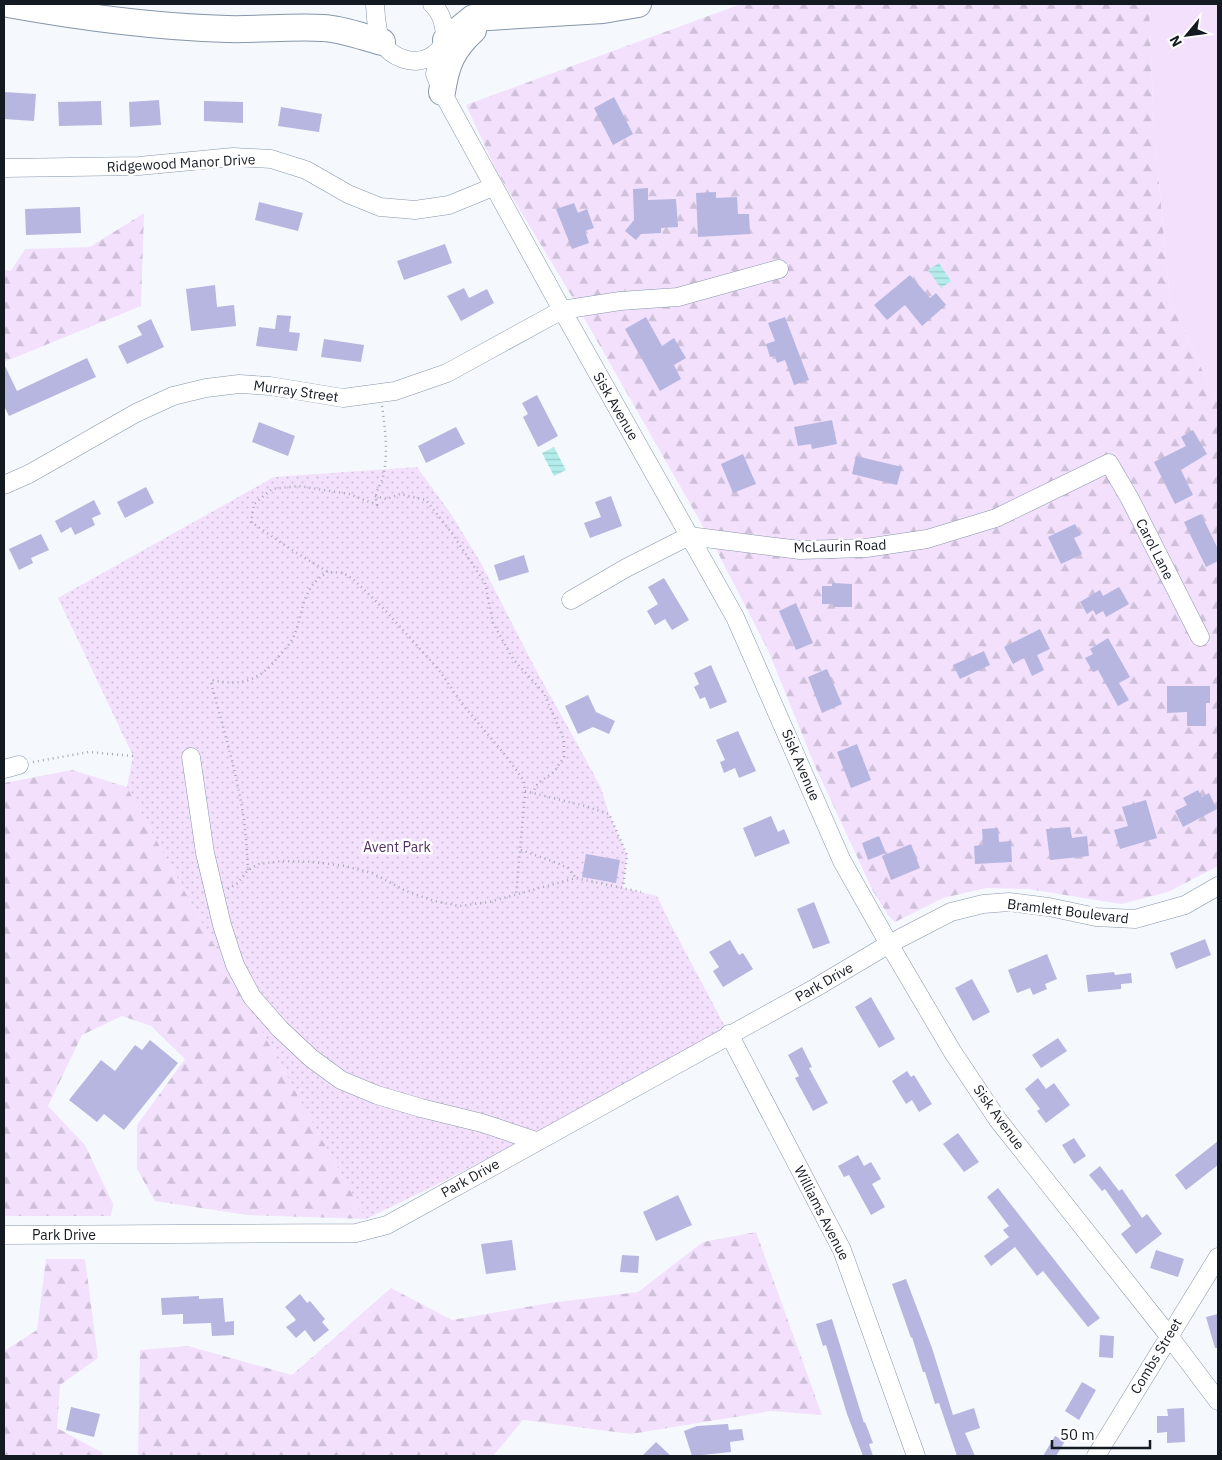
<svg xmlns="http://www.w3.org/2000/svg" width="1222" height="1460" viewBox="0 0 1222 1460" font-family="'IBM Plex Sans',sans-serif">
<defs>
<pattern id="forest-firs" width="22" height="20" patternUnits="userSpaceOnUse" patternTransform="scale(1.25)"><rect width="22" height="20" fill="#f3e0fd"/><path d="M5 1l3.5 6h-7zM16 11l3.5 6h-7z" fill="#cfc0d9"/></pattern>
<pattern id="park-dots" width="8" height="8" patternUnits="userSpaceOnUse" patternTransform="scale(1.25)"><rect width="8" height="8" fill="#f3e0fd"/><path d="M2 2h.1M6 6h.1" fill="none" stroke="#cfc0d9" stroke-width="1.8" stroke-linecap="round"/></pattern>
<pattern id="water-rules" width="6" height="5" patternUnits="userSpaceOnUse" patternTransform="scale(1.25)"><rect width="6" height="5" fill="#b2edeb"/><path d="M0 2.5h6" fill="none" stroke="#98cbc9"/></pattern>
</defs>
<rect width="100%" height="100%" fill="#f5f9fd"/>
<path fill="#f3e0fd" d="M 1149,4 L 1218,4 L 1218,404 L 1170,301 L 1154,130 Z"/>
<path fill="url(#forest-firs)" d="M 741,4 L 1149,4 L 1154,130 L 1170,301 L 1218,404 L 1218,866 L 1168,892 L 1121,904 L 1028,889 L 986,888 L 943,898 L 895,922 L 888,915 L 873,891 L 815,766 L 768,650 L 717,551 L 567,288 L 497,172 L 466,105 Z
M 144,213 L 141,306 L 4,362 L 4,270 L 11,271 L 25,249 L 90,247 Z
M 72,770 L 127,787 L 366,1219 L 247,1215 L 155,1201 L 137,1169 L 137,1125 L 185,1059 L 151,1026 L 122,1016 L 82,1035 L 48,1106 L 85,1145 L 113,1204 L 111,1216 L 4,1216 L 4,783 Z
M 756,1232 L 822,1415 L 771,1411 L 631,1434 L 523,1420 L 493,1456 L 138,1456 L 140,1350 L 188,1346 L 292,1375 L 391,1288 L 452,1320 L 550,1303 L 638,1292 L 703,1242 Z
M 46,1259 L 85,1259 L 98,1358 L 60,1385 L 57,1428 L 103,1453 L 103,1456 L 4,1456 L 4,1351 L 37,1330 Z"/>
<path fill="url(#park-dots)" d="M 417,467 L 451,514 L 481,563 L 537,672 L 579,747 L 601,788 L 609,814 L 627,855 L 623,888 L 657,896 L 670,923 L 729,1034 L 432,1187 L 366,1219 L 127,787 L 133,756 L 58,598 L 274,477 Z"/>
<path fill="url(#water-rules)" d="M 939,263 L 951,281 L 941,288 L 928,270 Z
M 554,447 L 566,470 L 554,476 L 542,453 Z"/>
<path fill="#b6b6e0" d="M 4,92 L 36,94 L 34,121 L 4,119 Z
M 614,97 L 633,134 L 613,145 L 594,108 Z
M 159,100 L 161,125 L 130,127 L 129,102 Z
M 101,101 L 102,125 L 59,126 L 58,102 Z
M 204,101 L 243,102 L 243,123 L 204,121 Z
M 281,107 L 322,114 L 319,132 L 278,126 Z
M 648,188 L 648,200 L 676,199 L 678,227 L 661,228 L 661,233 L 641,234 L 636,240 L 625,231 L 634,220 L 633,189 Z
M 716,192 L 716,198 L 737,197 L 738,214 L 749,214 L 750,234 L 698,237 L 696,193 Z
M 259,202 L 303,213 L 298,231 L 255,220 Z
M 574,203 L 578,213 L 587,209 L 594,228 L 585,231 L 589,243 L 572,249 L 556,209 Z
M 80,207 L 81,233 L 26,235 L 25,209 Z
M 445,244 L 452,263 L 404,280 L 397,261 Z
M 910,275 L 930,298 L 936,293 L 946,305 L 922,326 L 905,305 L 887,320 L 874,305 Z
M 215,285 L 217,307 L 234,305 L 236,326 L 191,331 L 186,289 Z
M 464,288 L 469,298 L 487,289 L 494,303 L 461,321 L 447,296 Z
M 277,315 L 291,316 L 289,332 L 300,333 L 297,351 L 256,346 L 259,327 L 275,329 Z
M 646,317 L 662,346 L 674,338 L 686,358 L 674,365 L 681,379 L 660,391 L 625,329 Z
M 785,317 L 809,380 L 794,385 L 785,360 L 777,363 L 775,356 L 770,357 L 766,344 L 775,341 L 768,323 Z
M 151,319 L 164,347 L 127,364 L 118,346 L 142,335 L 137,326 Z
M 324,339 L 364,345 L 361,362 L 321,357 Z
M 87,358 L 96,377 L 9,416 L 4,406 L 4,364 L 17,391 Z
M 537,395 L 558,436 L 538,447 L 523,417 L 528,414 L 522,403 Z
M 832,420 L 837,444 L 812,449 L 811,444 L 798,446 L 794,427 Z
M 259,422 L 295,436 L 288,456 L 252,442 Z
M 456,427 L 465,444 L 426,463 L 418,446 Z
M 1193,430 L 1207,454 L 1181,470 L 1193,495 L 1175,504 L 1154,462 L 1186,446 L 1181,437 Z
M 743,454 L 756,484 L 733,493 L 721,464 Z
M 856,456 L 902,467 L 897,485 L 852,474 Z
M 146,487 L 154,503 L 125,518 L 117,502 Z
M 611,496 L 622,526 L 590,538 L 584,523 L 601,517 L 595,502 Z
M 94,500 L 101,514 L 92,518 L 95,525 L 75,535 L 71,527 L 61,533 L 55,521 Z
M 1201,514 L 1218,549 L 1218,561 L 1206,567 L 1184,522 Z
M 1075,524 L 1081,535 L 1074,538 L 1082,554 L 1061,564 L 1048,537 Z
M 41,534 L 49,550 L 31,558 L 33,563 L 19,570 L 9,549 Z
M 524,555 L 529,572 L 499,581 L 494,565 Z
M 664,578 L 689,620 L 672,630 L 665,619 L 655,625 L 647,611 L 658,604 L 648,587 Z
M 832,583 L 852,584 L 852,607 L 833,607 L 833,604 L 822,604 L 822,586 L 832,586 Z
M 1119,587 L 1129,604 L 1106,617 L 1103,611 L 1096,615 L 1093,610 L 1087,614 L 1080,602 L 1100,590 L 1103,596 Z
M 796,603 L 813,643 L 796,650 L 779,611 Z
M 1040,629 L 1050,649 L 1037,655 L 1044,670 L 1032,676 L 1024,658 L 1013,664 L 1004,647 Z
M 1108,638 L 1130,677 L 1119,683 L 1129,700 L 1118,706 L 1098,670 L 1093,672 L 1085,658 L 1093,654 L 1090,649 Z
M 984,651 L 990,665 L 960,679 L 953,665 Z
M 711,665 L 727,702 L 710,709 L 705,697 L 700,699 L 694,687 L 699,684 L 694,673 Z
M 827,669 L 842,704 L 822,713 L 808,677 Z
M 1167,686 L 1210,686 L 1210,703 L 1206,703 L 1206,726 L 1187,726 L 1187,712 L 1167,713 Z
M 588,695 L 596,712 L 615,721 L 609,734 L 593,727 L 578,734 L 565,706 Z
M 738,731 L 756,771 L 739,778 L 735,768 L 724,773 L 720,762 L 725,760 L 716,740 Z
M 857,744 L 871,780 L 851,788 L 837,752 Z
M 1198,790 L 1202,797 L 1209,793 L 1217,809 L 1183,827 L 1175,811 L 1187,805 L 1183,798 Z
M 1146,800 L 1157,838 L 1120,849 L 1114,830 L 1128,826 L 1122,807 Z
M 771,816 L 778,832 L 784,829 L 790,843 L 755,857 L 743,828 Z
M 1070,827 L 1072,838 L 1087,836 L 1089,856 L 1050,860 L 1046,829 Z
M 998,828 L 999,842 L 1011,841 L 1012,862 L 975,864 L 974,846 L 983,845 L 982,829 Z
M 879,836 L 886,853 L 868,860 L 862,843 Z
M 911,844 L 920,868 L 891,880 L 882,856 Z
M 586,854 L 620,860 L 616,883 L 582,877 Z
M 814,902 L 830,943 L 813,949 L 797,909 Z
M 1205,939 L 1211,955 L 1176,969 L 1170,953 Z
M 730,940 L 739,955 L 743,953 L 753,969 L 723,987 L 713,971 L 719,967 L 709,952 Z
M 1047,954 L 1057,979 L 1045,984 L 1047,989 L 1033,995 L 1030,988 L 1017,993 L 1008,970 Z
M 1114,972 L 1115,975 L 1131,973 L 1132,983 L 1121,984 L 1121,989 L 1088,992 L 1086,975 Z
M 972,979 L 990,1012 L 973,1021 L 955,988 Z
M 871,997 L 895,1039 L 879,1048 L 855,1007 Z
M 1058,1038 L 1067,1051 L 1041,1068 L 1032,1055 Z
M 150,1040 L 178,1063 L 124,1130 L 104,1114 L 97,1122 L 69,1100 L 101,1060 L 115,1071 L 135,1045 L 142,1050 Z
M 802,1047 L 812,1067 L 809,1068 L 828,1103 L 813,1111 L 795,1078 L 799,1076 L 788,1055 Z
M 907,1071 L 911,1077 L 914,1075 L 932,1104 L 919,1112 L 912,1100 L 906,1104 L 892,1081 Z
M 1038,1078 L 1046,1089 L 1054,1083 L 1070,1105 L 1046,1123 L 1037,1111 L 1040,1109 L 1025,1089 Z
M 958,1133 L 979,1162 L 964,1172 L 943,1144 Z
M 1074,1138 L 1086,1156 L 1074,1164 L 1062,1145 Z
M 1218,1141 L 1218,1165 L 1186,1190 L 1175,1175 Z
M 858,1155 L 864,1166 L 871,1162 L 881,1179 L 872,1184 L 885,1207 L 871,1215 L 849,1175 L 844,1177 L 838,1166 Z
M 1100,1166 L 1119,1191 L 1122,1189 L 1142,1218 L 1147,1214 L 1162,1234 L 1136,1254 L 1121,1234 L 1131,1226 L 1105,1189 L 1102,1191 L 1089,1175 Z
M 998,1188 L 1100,1318 L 1088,1327 L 1043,1271 L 1037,1276 L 1015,1247 L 991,1266 L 984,1256 L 1009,1237 L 1003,1230 L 1009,1226 L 987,1197 Z
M 678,1195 L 692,1225 L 656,1241 L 643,1212 Z
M 512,1240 L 516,1270 L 486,1274 L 481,1244 Z
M 1156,1250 L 1184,1259 L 1178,1277 L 1150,1268 Z
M 622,1255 L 639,1256 L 638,1273 L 620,1272 Z
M 906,1279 L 932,1348 L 953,1415 L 974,1408 L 980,1428 L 965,1433 L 975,1456 L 957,1456 L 939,1403 L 935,1404 L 925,1372 L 923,1372 L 912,1337 L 911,1338 L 892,1284 Z
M 300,1294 L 307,1303 L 310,1301 L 325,1319 L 322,1322 L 329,1330 L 314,1342 L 305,1330 L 296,1338 L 286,1327 L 296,1320 L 285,1307 Z
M 199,1296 L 199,1299 L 223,1298 L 225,1322 L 234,1321 L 234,1335 L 212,1336 L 211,1323 L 183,1324 L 183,1314 L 162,1315 L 161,1298 Z
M 1218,1314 L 1218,1348 L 1215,1348 L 1206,1317 Z
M 832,1319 L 864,1423 L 865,1422 L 873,1443 L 869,1444 L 873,1456 L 863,1456 L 847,1414 L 826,1345 L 823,1346 L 816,1324 Z
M 1100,1335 L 1114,1336 L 1113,1358 L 1099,1357 Z
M 1082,1382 L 1096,1390 L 1079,1420 L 1065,1411 Z
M 71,1407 L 100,1414 L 94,1437 L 66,1430 Z
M 1184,1408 L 1185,1442 L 1167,1443 L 1167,1432 L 1157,1433 L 1157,1416 L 1168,1416 L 1167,1409 Z
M 728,1424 L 729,1430 L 742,1429 L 744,1440 L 730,1442 L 731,1452 L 692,1456 L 684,1431 L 697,1426 Z
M 1055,1436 L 1065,1441 L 1056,1456 L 1043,1456 Z
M 656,1442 L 671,1456 L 642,1456 Z"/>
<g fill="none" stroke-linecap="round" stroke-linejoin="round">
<defs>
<path id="minor" d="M 375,4 C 376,17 376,31 382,42 C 391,58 414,66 430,57 C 438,53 442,47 446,40 C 444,26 443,14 432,4
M 440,50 L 435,74 L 442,92 L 562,310 L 735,617 L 842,861 L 889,944 L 952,1051 L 998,1120 L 1169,1336 L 1218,1401
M 4,168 L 139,166 L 233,157 L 271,159 L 306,170 L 348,194 L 380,207 L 415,210 L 449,205 L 493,187
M 4,485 L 29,474 L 136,413 L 173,396 L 206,388 L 239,384 L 270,386 L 343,398 L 395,391 L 447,373 L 562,310 L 620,301 L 678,297 L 779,269
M 571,600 L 626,568 L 689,536 L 800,550 L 866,548 L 927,539 L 996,518 L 1109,463 L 1130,499 L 1200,637
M 191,757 L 205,853 L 222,925 L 235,965 L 252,997 L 280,1029 L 311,1058 L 341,1080 L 377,1095 L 421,1108 L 482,1123 L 536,1141
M 4,769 L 19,765
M 729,1034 L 842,1250 L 916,1456
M 4,1235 L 356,1233 L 387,1225 L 815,988 L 889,944 L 951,912 L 983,904 L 1009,902 L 1049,907 L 1096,917 L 1135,919 L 1185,905 L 1218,886
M 1096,1456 L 1218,1257"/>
<path id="highway" d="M 8,4 C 80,17 154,27 227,29 C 259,30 291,26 323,28 C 343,29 363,37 382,42
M 446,40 L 473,18 L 603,10 L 638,4
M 442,92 C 446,65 452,49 473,30"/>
</defs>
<use href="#minor" stroke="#8696ab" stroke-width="19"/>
<use href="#highway" stroke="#8696ab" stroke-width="28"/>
<path stroke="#a4a9ae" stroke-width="2.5" stroke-dasharray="1 4" stroke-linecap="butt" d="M 382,406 C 385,427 388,451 384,472 C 382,486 373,490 377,505 L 349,494 L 299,486 L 272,489 L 254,504 L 251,522 L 292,550 L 328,572 L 343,573 L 353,579 L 385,610 L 439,670 L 463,705 L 506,756 L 524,781 L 525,794 L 516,895
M 375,496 L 387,499 L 400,494 L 426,500 L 451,532 L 485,583 L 493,623 L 513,659 L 544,693 L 564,740 L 564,757 L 554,772 L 538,783 L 533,792
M 33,762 L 89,752 L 133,756
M 525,791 L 585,806 L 609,814 L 627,855 L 623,888
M 521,850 L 557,863 L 568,868 L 576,878
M 248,870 C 247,853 246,837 244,820 C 237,773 223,728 211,682 L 212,680 C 243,687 260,680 279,656 C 284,650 290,644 293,638 C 305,611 300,588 328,572
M 228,889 L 238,883 L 248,870 L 259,864 L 282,861 L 314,862 L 345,866 L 372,873 L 406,891 L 434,901 L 459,906 L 489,902 L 576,878 L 641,892"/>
<use href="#minor" stroke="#fff" stroke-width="18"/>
<use href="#highway" stroke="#fff" stroke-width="26"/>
</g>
<g text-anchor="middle" stroke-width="5" stroke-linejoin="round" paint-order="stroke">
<g font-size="14" fill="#141a22" stroke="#fff">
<text transform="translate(181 163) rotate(-3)" y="5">Ridgewood Manor Drive</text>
<text transform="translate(296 391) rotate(8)" y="5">Murray Street</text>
<text transform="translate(616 406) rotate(60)" y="5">Sisk Avenue</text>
<text transform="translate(840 546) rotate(-2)" y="5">McLaurin Road</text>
<text transform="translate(1155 549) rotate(63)" y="5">Carol Lane</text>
<text transform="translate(801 765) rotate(67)" y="5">Sisk Avenue</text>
<text transform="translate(1068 911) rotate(7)" y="5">Bramlett Boulevard</text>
<text transform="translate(824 982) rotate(-30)" y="5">Park Drive</text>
<text transform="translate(999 1117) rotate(54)" y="5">Sisk Avenue</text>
<text transform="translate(470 1178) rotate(-29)" y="5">Park Drive</text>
<text transform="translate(822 1213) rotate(63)" y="5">Williams Avenue</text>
<text x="64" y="1240">Park Drive</text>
<text transform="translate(1156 1356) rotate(-59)" y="5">Combs Street</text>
</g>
<g font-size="14" fill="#523161" stroke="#fff">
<text x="397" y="852">Avent Park</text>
</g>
</g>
<rect width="1222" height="1460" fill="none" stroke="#141a22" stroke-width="10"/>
<g transform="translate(1187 35) rotate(241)" stroke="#ffffff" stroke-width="4" paint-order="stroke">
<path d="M0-4L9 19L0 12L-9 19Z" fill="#141a22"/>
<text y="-8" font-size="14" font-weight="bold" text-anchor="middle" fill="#141a22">N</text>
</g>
<path d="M1052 1440v8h98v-8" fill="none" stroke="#141a22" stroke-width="2.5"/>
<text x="1060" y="1440" font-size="15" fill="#141a22" stroke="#ffffff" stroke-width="4" paint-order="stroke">50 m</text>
</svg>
